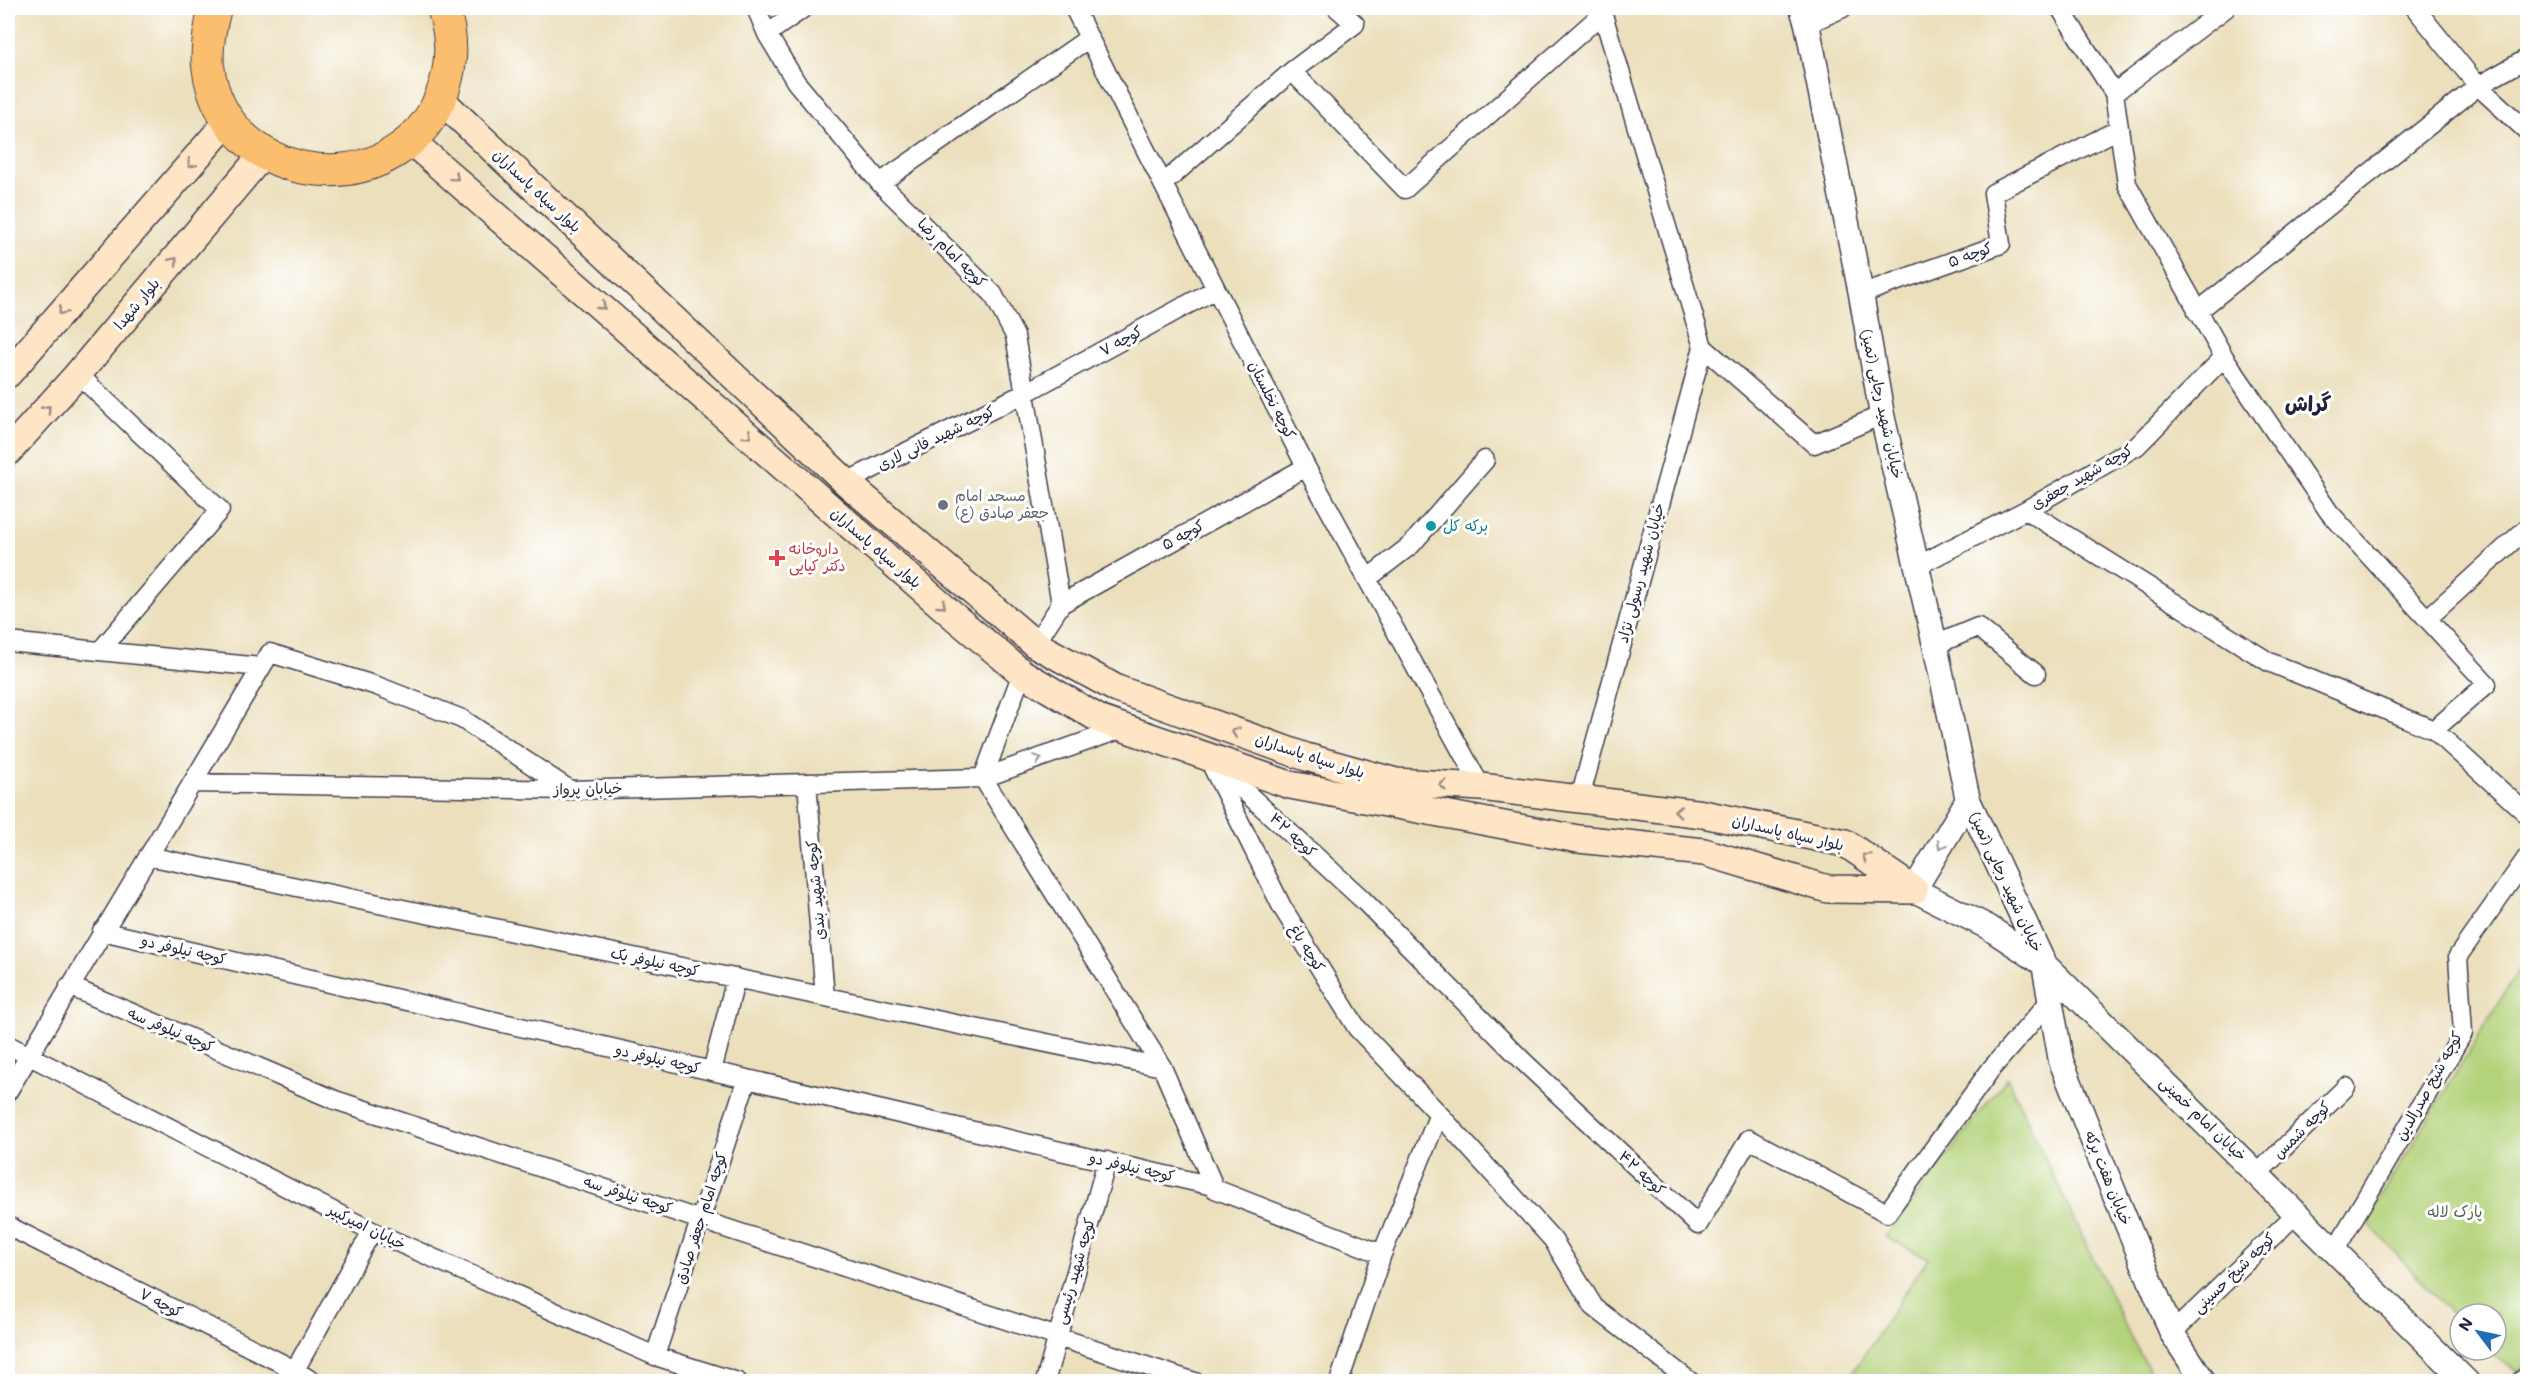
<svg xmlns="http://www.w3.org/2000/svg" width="2535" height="1389" viewBox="0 0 2535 1389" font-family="Mali,'Playpen Sans Arabic',sans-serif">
<rect width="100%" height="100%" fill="#fff"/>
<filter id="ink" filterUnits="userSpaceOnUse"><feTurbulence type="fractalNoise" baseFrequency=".0167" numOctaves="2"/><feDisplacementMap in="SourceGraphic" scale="12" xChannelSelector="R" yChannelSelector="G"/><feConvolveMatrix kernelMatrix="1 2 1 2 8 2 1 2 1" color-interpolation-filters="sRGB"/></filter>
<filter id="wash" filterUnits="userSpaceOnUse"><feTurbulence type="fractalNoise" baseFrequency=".008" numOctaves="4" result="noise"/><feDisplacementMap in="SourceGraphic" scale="24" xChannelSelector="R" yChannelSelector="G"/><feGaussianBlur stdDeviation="1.35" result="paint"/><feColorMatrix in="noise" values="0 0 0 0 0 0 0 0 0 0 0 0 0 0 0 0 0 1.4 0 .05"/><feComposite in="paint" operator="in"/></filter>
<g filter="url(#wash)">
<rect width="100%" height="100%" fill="#ebdfbc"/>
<path fill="#b3d279" stroke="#6a7a5a" stroke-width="1.5" d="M 2519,969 L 2528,975 L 2528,1361 L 2519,1372 L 2485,1350 L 2496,1350 L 2496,1314 L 2460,1314 L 2460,1323 L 2366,1221 Z
M 2007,1078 L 2128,1332 L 2155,1381 L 1847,1381 L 1928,1258 L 1885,1237 Z"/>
</g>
<g filter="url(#ink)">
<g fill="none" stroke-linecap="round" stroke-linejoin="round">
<defs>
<path id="minor" d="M 756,8 L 767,34 L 796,82 L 880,183 L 993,294 L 1015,336 L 1061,604 L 1035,644
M 1074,8 L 1306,467 L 1481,787
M 2060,8 L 2114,93 L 2127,184 L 2224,357 L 2329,512 L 2487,684 L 2434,730
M 2415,8 L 2478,86 L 2528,132
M 1807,24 L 1843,8
M 767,34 L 804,8
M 1292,71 L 1355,24 L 1337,8
M 2114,93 L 2226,8
M 880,183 L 1089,38
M 1163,184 L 1292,71 L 1405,189 L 1603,13
M 1861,294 L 2001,244 L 1993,193 L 2119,129
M 2197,312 L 2478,86 L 2528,58
M 1703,347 L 1814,444 L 1882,415
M 78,374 L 220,510 L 100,651
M 846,482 L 1025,393 L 1216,289
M 2026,510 L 2269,662 L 2434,730 L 2528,815
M 1917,566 L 2026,510 L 2137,446 L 2224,357
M 1367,579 L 1411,545 L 1485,460
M 1061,604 L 1306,467
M 2428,618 L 2528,527
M 8,642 L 261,667
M 1935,645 L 1978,627 L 2036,674
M 1214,763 L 1362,899 L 1525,1063 L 1698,1225 L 1749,1139 L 1887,1213 L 1991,1069 L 2050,1001
M 1213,768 L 1282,907 L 1357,1028 L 1439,1114 L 1553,1240 L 1594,1307 L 1691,1382
M 983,778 L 1162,1067 L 1215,1189 L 1382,1254
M 983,778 L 1022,673
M 193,783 L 570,790 L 983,778 L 1124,728
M 807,783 L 825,997
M 1580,798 L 1703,347 L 1601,8
M 148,856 L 1162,1067
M 102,931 L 1213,1186
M 69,986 L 335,1100 L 1195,1382
M 8,1045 L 372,1231 L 655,1356 L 738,1382
M 712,1071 L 736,978
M 8,1091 L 270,653 L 377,686 L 462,719 L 570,790
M 2258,1173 L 2346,1087
M 8,1226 L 295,1370 L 313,1382
M 2335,1250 L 2463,1033 L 2458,956 L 2528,856
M 2172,1333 L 2297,1213
M 655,1356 L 747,1079
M 286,1382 L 295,1370 L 372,1231
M 1045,1382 L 1107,1161
M 1339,1382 L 1382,1254 L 1439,1114
M 2520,1382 L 2528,1375"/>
<path id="tertiary" d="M 1802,8 L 1807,24 L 1861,294 L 1882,415 L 1935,645 L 1968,800 L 2044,964 L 2061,1061 L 2104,1168 L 2172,1333 L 2204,1382
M 1968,800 L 1914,890 L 1988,927 L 2044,964 L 2467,1382"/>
<path id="secondary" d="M 440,99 L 846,482 L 1035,644 L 1117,689 L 1306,757 L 1396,782 L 1481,787 L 1703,814 L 1845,843 L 1914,890
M 410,140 L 957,619 L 1022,673 L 1101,720 L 1290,785 L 1578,839 L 1704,852 L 1828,889 L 1914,890
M 8,374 L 229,120
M 8,452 L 78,374 L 264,153"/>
<path id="trunk" d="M 215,8 C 210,27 206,46 208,66 C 224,193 405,208 444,88 C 453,61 452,34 443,8"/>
</defs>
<use href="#minor" stroke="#403e4e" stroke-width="21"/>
<use href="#tertiary" stroke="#403e4e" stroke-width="27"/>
<use href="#secondary" stroke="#403e4e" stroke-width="30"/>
<use href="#trunk" stroke="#403e4e" stroke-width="34"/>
<use href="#minor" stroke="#fff" stroke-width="18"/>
<use href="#tertiary" stroke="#fff" stroke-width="24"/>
<use href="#secondary" stroke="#fde5c5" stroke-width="27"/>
<use href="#trunk" stroke="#fbbd6e" stroke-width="32"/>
</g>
<defs><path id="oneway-chevron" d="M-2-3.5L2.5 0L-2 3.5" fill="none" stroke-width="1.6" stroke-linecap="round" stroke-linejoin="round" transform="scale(1.5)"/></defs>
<g stroke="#9a8d87">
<use href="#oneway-chevron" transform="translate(191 164) rotate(131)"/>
<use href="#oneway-chevron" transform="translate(455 177) rotate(40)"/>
<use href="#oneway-chevron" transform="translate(174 261) rotate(-50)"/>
<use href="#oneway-chevron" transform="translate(602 306) rotate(41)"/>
<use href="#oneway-chevron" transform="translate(62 311) rotate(131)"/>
<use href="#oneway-chevron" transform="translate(47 409) rotate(-48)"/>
<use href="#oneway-chevron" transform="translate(748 435) rotate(41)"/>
<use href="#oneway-chevron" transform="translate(942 605) rotate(41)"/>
<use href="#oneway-chevron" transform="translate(1235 732) rotate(-160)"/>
<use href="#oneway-chevron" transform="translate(1443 785) rotate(-176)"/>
<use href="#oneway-chevron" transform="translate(1678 811) rotate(-173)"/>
<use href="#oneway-chevron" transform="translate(1866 857) rotate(-145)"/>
</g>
<g stroke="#9c9ca7">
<use href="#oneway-chevron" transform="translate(1038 759) rotate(-19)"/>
<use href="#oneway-chevron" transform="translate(1941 845) rotate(121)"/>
</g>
</g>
<circle fill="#6b7280" stroke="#fff" stroke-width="2" cx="943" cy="505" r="6"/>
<circle fill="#0f9aa8" stroke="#fff" stroke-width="2" cx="1431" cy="526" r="6"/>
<path fill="#e0444e" stroke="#fff" stroke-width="2" d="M774 549h6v6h6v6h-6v6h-6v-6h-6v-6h6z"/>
<g text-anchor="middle" stroke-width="6" stroke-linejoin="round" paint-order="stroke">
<g font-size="15" fill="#22223b" stroke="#fff">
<text transform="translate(537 191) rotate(43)" y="5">بلوار سپاه پاسداران</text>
<text transform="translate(952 253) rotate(45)" y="5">کوچه امام رضا</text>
<text transform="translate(1970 255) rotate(-20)" y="5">کوچه ۵</text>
<text transform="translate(137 304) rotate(-50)" y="5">بلوار شهدا</text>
<text transform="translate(1121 341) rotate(-29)" y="5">کوچه ۷</text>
<text transform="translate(1272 400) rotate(63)" y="5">کوچه نخلستان</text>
<text transform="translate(1882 404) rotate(78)" y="5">خیابان شهید رجایی (تمیز)</text>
<text transform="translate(936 438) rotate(-26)" y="5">کوچه شهید فانی لاری</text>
<text transform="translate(2082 477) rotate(-30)" y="5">کوچه شهید جعفری</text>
<text transform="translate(1183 535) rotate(-29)" y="5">کوچه ۵</text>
<text transform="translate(876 548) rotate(41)" y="5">بلوار سپاه پاسداران</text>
<text transform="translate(1641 573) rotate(-75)" y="5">خیابان شهید رسولی نژاد</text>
<text transform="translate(1310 756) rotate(18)" y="5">بلوار سپاه پاسداران</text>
<text transform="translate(588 789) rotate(-1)" y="5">خیابان پرواز</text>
<text transform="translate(1788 833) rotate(13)" y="5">بلوار سپاه پاسداران</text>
<text transform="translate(1293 835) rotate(43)" y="5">کوچه ۴۲</text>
<text transform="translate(2006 882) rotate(65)" y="5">خیابان شهید رجایی (تمیز)</text>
<text transform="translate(816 890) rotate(-95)" y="5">کوچه شهید بندی</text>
<text transform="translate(1307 948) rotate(58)" y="5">کوچه باغ</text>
<text transform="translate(184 950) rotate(13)" y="5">کوچه نیلوفر دو</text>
<text transform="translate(655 962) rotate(12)" y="5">کوچه نیلوفر یک</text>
<text transform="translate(171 1030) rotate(23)" y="5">کوچه نیلوفر سه</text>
<text transform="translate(658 1059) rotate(13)" y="5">کوچه نیلوفر دو</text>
<text transform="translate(2429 1086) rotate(-61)" y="5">کوچه شیخ صدرالدین</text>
<text transform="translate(2203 1119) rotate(44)" y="5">خیابان امام خمینی</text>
<text transform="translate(2302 1130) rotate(-45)" y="5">کوچه شمس</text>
<text transform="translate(1132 1167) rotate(13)" y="5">کوچه نیلوفر دو</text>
<text transform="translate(1642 1173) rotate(43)" y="5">کوچه ۴۲</text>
<text transform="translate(2108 1178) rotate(68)" y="5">خیابان هفت برکه</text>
<text transform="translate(628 1195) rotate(18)" y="5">کوچه نیلوفر سه</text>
<text transform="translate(701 1218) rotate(-72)" y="5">کوچه امام جعفر صادق</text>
<text transform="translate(367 1227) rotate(26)" y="5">خیابان امیرکبیر</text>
<text transform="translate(1075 1271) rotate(-74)" y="5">کوچه شهید رئیسی</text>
<text transform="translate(2234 1273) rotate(-44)" y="5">کوچه شیخ حسینی</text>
<text transform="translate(161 1303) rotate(27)" y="5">کوچه ۷</text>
</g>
<g font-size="15" fill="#5b616d" stroke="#fff" text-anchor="start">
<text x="955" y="501">مسجد امام<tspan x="955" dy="17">جعفر صادق (ع)</tspan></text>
</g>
<g font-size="15" fill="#0d838f" stroke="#fff" text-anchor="start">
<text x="1443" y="531">برکه کل</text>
</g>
<g font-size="15" fill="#be3a42" stroke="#fff" text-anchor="start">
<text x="789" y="554">داروخانه<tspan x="789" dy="17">دکتر کیایی</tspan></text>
</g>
<g font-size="15" fill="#556051" stroke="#fff">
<text x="2455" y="1217">پارک لاله</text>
</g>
<g font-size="21" font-weight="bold" fill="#22223b" stroke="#fff">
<text x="2308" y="411">گراش</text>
</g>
</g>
<rect width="2535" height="1389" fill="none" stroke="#fff" stroke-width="30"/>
<g transform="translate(2478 1332) rotate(302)"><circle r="28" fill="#ffffff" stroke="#a7a7b1" stroke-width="1.5"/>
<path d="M0-4.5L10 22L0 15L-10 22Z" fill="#1f6fb2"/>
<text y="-9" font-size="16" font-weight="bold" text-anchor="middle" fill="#22223b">N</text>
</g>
</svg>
